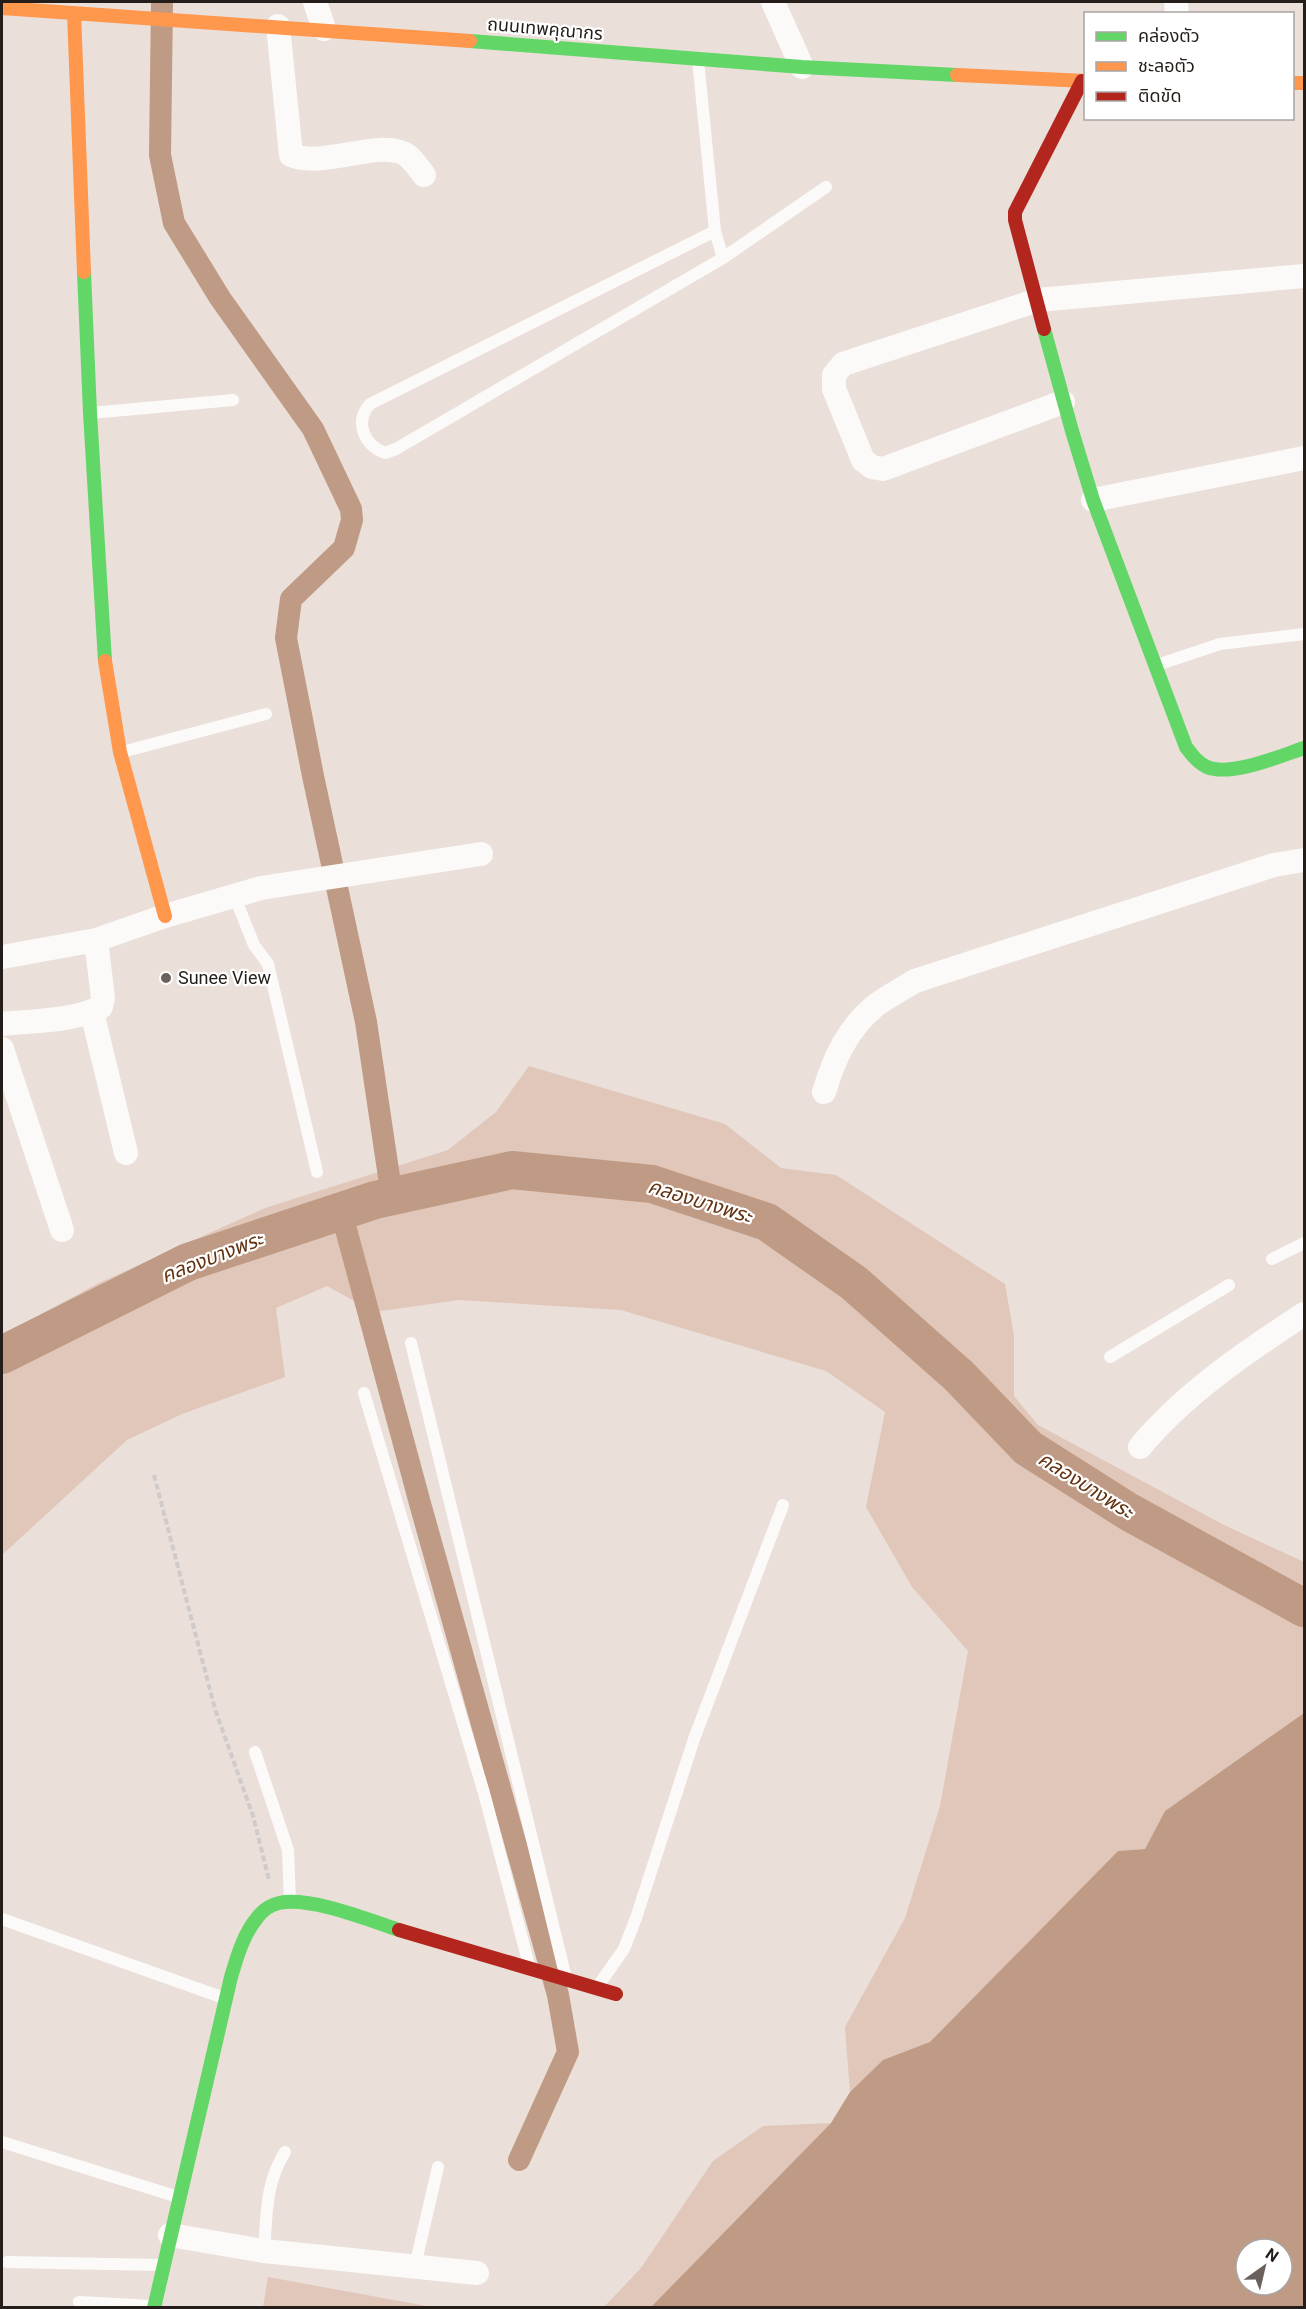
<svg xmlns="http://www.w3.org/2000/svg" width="1306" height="2309" viewBox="0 0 1306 2309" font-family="Roboto,'Noto Sans Thai',sans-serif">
<rect width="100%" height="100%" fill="#eadfd9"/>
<path fill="#e0c7b9" d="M 529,1066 L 725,1124 L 781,1168 L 836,1175 L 1005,1284 L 1014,1336 L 1014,1396 L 1038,1425 L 1224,1525 L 1304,1562 L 1304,1713 L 1165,1811 L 1145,1849 L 1118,1851 L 930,2043 L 883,2060 L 850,2092 L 845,2027 L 905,1918 L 940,1806 L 968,1651 L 912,1587 L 866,1507 L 885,1412 L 826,1371 L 621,1310 L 459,1300 L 374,1312 L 327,1286 L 276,1308 L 285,1377 L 182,1414 L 127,1440 L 2,1555 L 2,1335 L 97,1284 L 265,1208 L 448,1150 L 496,1112 Z
M 831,2123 L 651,2307 L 603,2308 L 641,2268 L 713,2161 L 763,2126 Z
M 268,2277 L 432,2307 L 263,2307 Z"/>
<path fill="#bf9a84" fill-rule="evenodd" d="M 1304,1713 L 1304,2307 L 651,2307 L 831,2123 L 850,2092 L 883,2060 L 930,2042 L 1118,1851 L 1145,1849 L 1165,1811 ZM 1246,2249 L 1282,2249 L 1282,2285 L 1246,2285 Z"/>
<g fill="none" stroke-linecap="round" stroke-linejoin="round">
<path stroke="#bf9a84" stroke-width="22" d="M 162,2 L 160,155 L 174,223 L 220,298 L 313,429 L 351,509 L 352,520 L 344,548 L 291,599 L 286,638 L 313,776 L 366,1022 L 392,1197
M 341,1211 L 421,1507 L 558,1995 L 568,2052 L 519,2160"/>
<path stroke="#bf9a84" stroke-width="38" d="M 2,1355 L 188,1262 L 375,1200 L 512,1170 L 652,1184 L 767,1222 L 854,1283 L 959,1376 L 1028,1448 L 1129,1512 L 1304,1608"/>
<path stroke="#cfcbca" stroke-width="4" stroke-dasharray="6 3" stroke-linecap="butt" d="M 154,1475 L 215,1709 L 253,1816 L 269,1880"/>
<path stroke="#fcfaf9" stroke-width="12" d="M 698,60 L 715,231 L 723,258
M 715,231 L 370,404 C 354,422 364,445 385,453 L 396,449 L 723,258 L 826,187
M 91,413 L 233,400
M 1157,665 L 1220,644 L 1304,634
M 122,752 L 266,714
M 234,895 L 254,945 L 268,964 L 317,1172
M 1272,1259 L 1304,1243
M 411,1343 L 565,1974
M 1110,1357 L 1229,1285
M 364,1393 L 484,1793 L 529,1965
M 255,1752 L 288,1850 L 290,1901
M 2,1919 L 224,1998
M 598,1986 L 624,1949 L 636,1918 L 694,1739 L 783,1505
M 2,2142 L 178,2197
M 264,2251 C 267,2214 265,2184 285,2152
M 7,2262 L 162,2265
M 415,2266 L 438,2167
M 79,2302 L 152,2306"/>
<path stroke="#fcfaf9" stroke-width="24" d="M 315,2 L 324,29
M 773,2 L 802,67
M 1176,2 L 1177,14
M 278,26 L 291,155 C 323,169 383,137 408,156 C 414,161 419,169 424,175
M 1063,402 L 883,469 L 872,467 L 863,460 L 834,389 L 834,375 L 843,364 L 1038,300 L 1304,276
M 1093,500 L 1304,458
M 2,957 L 96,940 L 165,916 L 261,888 L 481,854
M 92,1012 L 126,1153
M 2,1024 C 31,1021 75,1021 101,1007 L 103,998 L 96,940
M 2,1049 L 62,1230
M 824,1092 C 834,1059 847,1029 875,1006 C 887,997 902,989 915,981 L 1274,865 L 1304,860
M 1140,1447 C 1185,1393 1246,1352 1304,1314
M 170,2235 L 264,2251 L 477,2273"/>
<path stroke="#63d668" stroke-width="14" d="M 470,41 L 802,67 L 957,75
M 84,272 L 90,413 L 105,661
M 1044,329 L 1072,431 L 1093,500 L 1186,747 C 1192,755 1198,763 1207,767 C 1231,777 1280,756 1304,748
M 154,2308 L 231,1977 C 237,1957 243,1935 257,1918 C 262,1911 270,1905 279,1903 C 309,1896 369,1920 399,1930"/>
<path stroke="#ff974d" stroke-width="14" d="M 2,8 L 470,41
M 74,13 L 84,272
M 957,75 L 1086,81
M 1292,83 L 1304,83
M 105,661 L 120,752 L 165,916"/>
<path stroke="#b3261e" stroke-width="14" d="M 1044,329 L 1015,220 L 1015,212 L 1082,81
M 399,1930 L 616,1994"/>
</g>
<circle fill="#6a615c" stroke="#fff" stroke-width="2" cx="166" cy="978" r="6"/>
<g text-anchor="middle" stroke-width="4.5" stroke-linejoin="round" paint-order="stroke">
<g font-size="18" fill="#251d19" stroke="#fff">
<text transform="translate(545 29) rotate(5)" y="6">ถนนเทพคุณากร</text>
</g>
<g font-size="18" fill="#251d19" stroke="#fff" text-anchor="start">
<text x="178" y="984">Sunee View</text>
</g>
<g font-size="20" font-style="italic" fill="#623211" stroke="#fff">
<text transform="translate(700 1201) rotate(17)" y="7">คลองบางพระ</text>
<text transform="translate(212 1257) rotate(-21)" y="7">คลองบางพระ</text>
<text transform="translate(1086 1485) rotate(32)" y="7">คลองบางพระ</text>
</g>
</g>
<rect width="1306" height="2309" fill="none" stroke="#251d19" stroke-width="6"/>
<rect x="1084" y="12" width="210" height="108" fill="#ffffff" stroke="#a8a5a3" stroke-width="1.5"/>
<rect x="1096" y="32" width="30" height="9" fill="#63d668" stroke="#a8a5a3" stroke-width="1.5"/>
<text x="1138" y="42" font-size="18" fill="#251d19">คล่องตัว</text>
<rect x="1096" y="62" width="30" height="9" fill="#ff974d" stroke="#a8a5a3" stroke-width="1.5"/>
<text x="1138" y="72" font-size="18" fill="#251d19">ชะลอตัว</text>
<rect x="1096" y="92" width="30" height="9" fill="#b3261e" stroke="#a8a5a3" stroke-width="1.5"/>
<text x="1138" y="102" font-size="18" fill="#251d19">ติดขัด</text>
<g transform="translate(1264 2267) rotate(34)"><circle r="28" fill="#ffffff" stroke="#a8a5a3" stroke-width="1.5"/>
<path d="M0-4.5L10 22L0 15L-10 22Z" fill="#6a615c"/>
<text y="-9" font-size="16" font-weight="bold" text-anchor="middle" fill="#251d19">N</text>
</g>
</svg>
